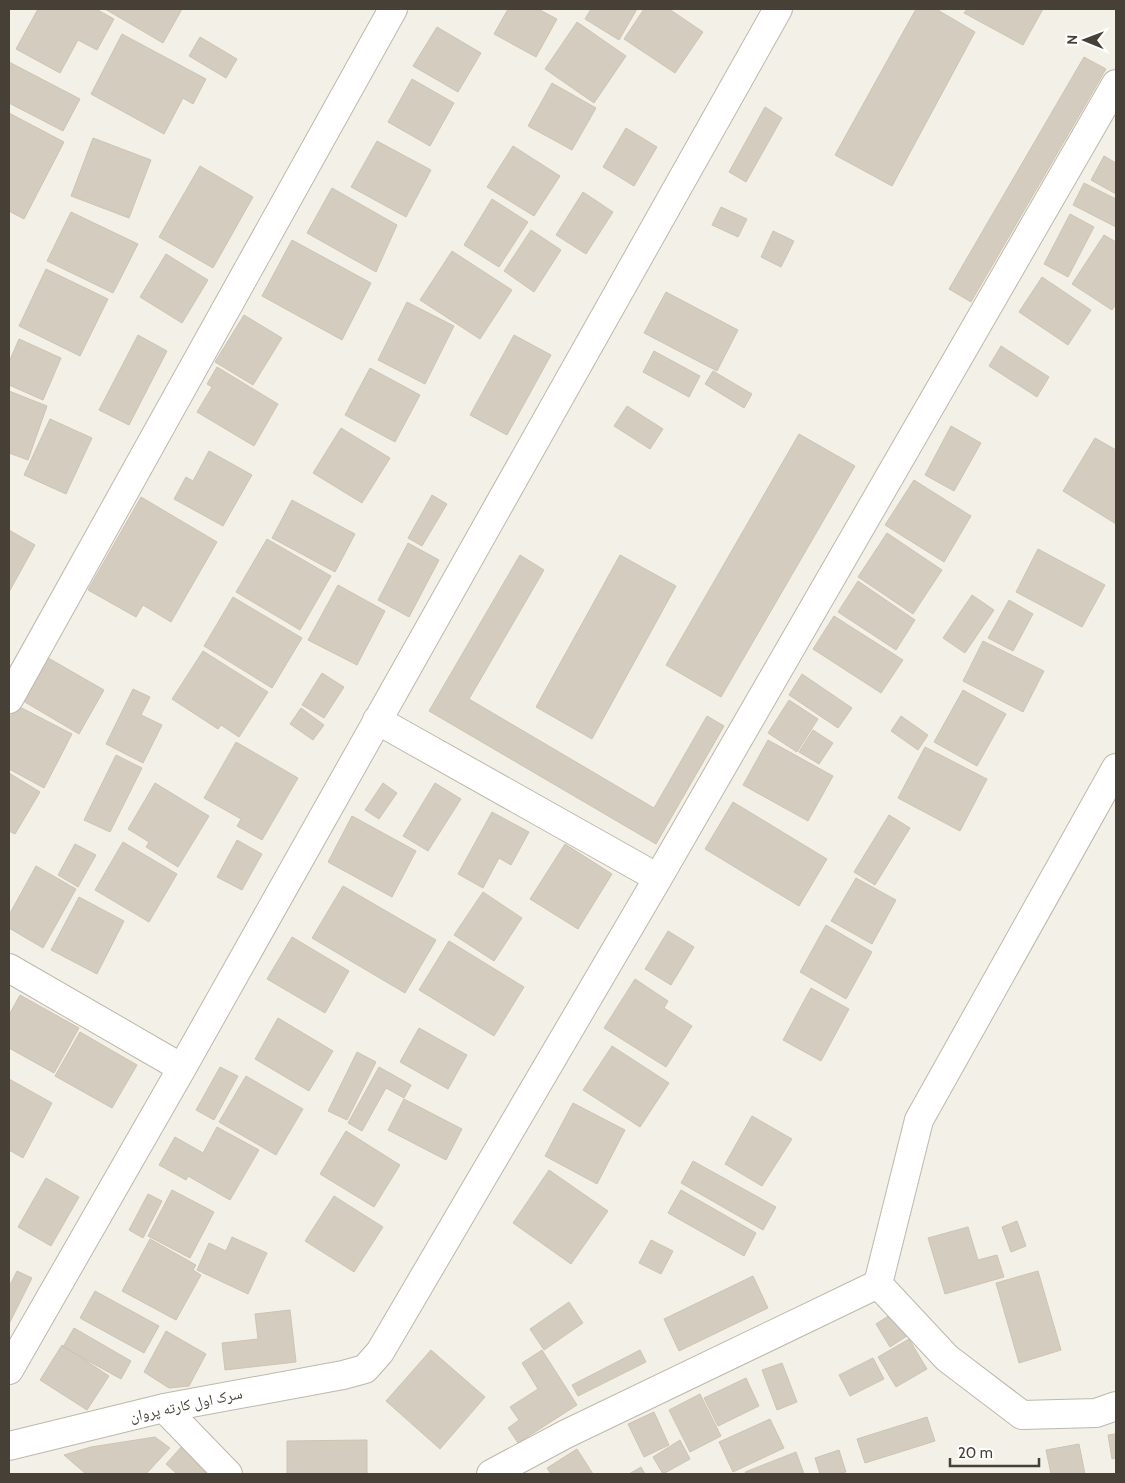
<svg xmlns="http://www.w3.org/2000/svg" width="1125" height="1483" viewBox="0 0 1125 1483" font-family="Cabin,'Noto Naskh Arabic',sans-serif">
<rect width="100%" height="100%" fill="#f3f0e8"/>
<path fill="#d4ccbe" stroke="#cec4b1" d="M 38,9 L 96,9 L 114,19 L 97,50 L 78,40 L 60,73 L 16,49 Z
M 105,9 L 182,9 L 163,43 Z
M 508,9 L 538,9 L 557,19 L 536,57 L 494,34 Z
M 591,9 L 637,9 L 619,40 L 585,19 Z
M 644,9 L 669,9 L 703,32 L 675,73 L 624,39 Z
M 916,9 L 936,9 L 975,32 L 892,186 L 835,155 Z
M 967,9 L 1043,9 L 1023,45 L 964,13 Z
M 577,22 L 626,56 L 594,103 L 545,69 Z
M 437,27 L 481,53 L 458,92 L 413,66 Z
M 122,34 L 206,79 L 193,104 L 183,98 L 164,134 L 91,94 Z
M 200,37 L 237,59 L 226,78 L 189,56 Z
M 1084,57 L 1106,69 L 971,302 L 949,289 Z
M 9,62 L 80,99 L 63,131 L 9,103 Z
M 412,79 L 454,103 L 430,146 L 388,122 Z
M 552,83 L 596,108 L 572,150 L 528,126 Z
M 765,107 L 782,118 L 746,182 L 729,172 Z
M 9,113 L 64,142 L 24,219 L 9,211 Z
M 626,128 L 657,147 L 634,186 L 603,167 Z
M 93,138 L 151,160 L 129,218 L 71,196 Z
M 377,141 L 431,170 L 406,217 L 351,187 Z
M 513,146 L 560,176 L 534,216 L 487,187 Z
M 1104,156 L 1116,163 L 1116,194 L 1091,180 Z
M 200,166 L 253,197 L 213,268 L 159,237 Z
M 1084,183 L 1116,199 L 1116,227 L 1073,205 Z
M 332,188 L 397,225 L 376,272 L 307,233 Z
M 583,192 L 613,212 L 586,254 L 556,235 Z
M 492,199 L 528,222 L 499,267 L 464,245 Z
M 721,207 L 747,219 L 738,237 L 712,225 Z
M 71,212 L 138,244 L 113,293 L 47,261 Z
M 1070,214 L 1094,227 L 1068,277 L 1044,264 Z
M 531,230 L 561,250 L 534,292 L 504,271 Z
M 773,231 L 794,241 L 781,267 L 761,257 Z
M 1104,235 L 1116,242 L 1116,304 L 1112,310 L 1072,284 Z
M 292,240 L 371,283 L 342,340 L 262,296 Z
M 452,251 L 512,290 L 480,339 L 420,300 Z
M 166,254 L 208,280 L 182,323 L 140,297 Z
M 46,269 L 108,299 L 80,356 L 19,326 Z
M 1042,277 L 1091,310 L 1068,345 L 1019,312 Z
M 666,292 L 738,330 L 717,371 L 644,333 Z
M 407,302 L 454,326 L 425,384 L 378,360 Z
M 244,315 L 282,338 L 253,385 L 215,362 Z
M 138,335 L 167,351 L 129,425 L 99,410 Z
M 514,335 L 551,355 L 507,435 L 470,415 Z
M 19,339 L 61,358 L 43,400 L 9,385 L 9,362 Z
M 1001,346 L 1049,377 L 1037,397 L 989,366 Z
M 654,351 L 700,376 L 689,397 L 643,372 Z
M 217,367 L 278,404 L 254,446 L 197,412 L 212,387 L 207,384 Z
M 370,368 L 420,395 L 395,442 L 345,415 Z
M 713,371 L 752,394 L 744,408 L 705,384 Z
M 9,391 L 47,406 L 28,460 L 9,453 Z
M 627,406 L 663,429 L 650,449 L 614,426 Z
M 50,419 L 92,438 L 66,494 L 24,475 Z
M 951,426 L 981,443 L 954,491 L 925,475 Z
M 341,428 L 390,458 L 362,503 L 313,473 Z
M 799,434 L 855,466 L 721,697 L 666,665 Z
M 1095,438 L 1116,450 L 1116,524 L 1063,491 Z
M 209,451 L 252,475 L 223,526 L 174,499 L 186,477 L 193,481 Z
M 914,480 L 971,516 L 944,562 L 885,525 Z
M 432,495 L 447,504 L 422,546 L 408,538 Z
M 141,497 L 217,542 L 171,622 L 143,605 L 136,617 L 88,590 Z
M 292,500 L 355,534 L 335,572 L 272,538 Z
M 9,530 L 35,545 L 9,592 Z
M 887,533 L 942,570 L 913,614 L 858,577 Z
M 267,539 L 331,576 L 300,630 L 236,592 Z
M 408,543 L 439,560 L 409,617 L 378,600 Z
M 1038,549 L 1105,585 L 1082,627 L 1016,592 Z
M 520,555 L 544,570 L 469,699 L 654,808 L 707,716 L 724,726 L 656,844 L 429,711 Z
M 620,555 L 676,586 L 592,739 L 536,707 Z
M 858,581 L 915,620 L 896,650 L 838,612 Z
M 338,585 L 385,611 L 357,665 L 308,640 Z
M 972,595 L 994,610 L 965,653 L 943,638 Z
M 233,597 L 302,638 L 272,688 L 204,646 Z
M 1009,600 L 1033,614 L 1013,651 L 988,638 Z
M 834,616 L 903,660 L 881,693 L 813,649 Z
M 983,641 L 1044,671 L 1023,712 L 963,681 Z
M 203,651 L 268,692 L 239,737 L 221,725 L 218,729 L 172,699 Z
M 43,655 L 104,690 L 79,734 L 18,698 Z
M 322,673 L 344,687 L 324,718 L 302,705 Z
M 802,674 L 852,708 L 838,728 L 789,695 Z
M 133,689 L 150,697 L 141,715 L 162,725 L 143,763 L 106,744 Z
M 963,690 L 1006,714 L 977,766 L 934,742 Z
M 789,700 L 818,719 L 797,752 L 768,733 Z
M 16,705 L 72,734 L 44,788 L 9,769 L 9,719 Z
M 301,708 L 324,725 L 313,740 L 290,724 Z
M 901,716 L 928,735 L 918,750 L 891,731 Z
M 813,730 L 833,743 L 819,764 L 799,752 Z
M 768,740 L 833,776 L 808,821 L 743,785 Z
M 236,742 L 298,778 L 262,840 L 237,826 L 241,819 L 204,798 Z
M 925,747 L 987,779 L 960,831 L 898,798 Z
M 116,755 L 142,768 L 110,832 L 84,820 Z
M 9,773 L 40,792 L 15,834 L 9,831 Z
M 155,783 L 209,816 L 178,867 L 146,847 L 149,842 L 128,829 Z
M 383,783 L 397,793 L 379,819 L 365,810 Z
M 435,783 L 461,799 L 428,851 L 403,836 Z
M 733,802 L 827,859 L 799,906 L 705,849 Z
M 492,812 L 529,832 L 511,865 L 499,858 L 483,888 L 458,874 Z
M 889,815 L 910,828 L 875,885 L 854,872 Z
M 352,816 L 416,851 L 392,897 L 328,862 Z
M 237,840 L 262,854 L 242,890 L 217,877 Z
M 123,842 L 177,874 L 149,922 L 95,890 Z
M 75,844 L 96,855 L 78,887 L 58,875 Z
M 565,844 L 612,874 L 578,929 L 530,899 Z
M 36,866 L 76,889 L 43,948 L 9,928 L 9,915 Z
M 856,878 L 896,900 L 872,944 L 831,921 Z
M 343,886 L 436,940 L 405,993 L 312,938 Z
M 483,892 L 522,918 L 494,961 L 454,935 Z
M 79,897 L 124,921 L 97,974 L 51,950 Z
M 826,925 L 872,952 L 846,999 L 800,972 Z
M 668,931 L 694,947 L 671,985 L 645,969 Z
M 292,937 L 349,971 L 325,1013 L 267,979 Z
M 449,941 L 524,987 L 494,1036 L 419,990 Z
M 635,979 L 668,1001 L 664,1008 L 692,1026 L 666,1067 L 604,1028 Z
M 811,988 L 849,1009 L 821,1061 L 783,1040 Z
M 20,995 L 79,1028 L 54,1073 L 9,1048 L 9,1015 Z
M 278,1018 L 333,1051 L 309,1091 L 255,1059 Z
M 419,1028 L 467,1055 L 448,1089 L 400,1062 Z
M 80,1032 L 137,1065 L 112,1108 L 55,1076 Z
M 612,1046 L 669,1083 L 640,1127 L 583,1090 Z
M 357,1052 L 376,1062 L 347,1120 L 328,1111 Z
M 220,1067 L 238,1076 L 214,1120 L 196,1110 Z
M 379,1067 L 411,1085 L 404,1098 L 386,1088 L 362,1131 L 348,1123 Z
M 246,1076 L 303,1109 L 276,1155 L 219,1122 Z
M 9,1079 L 52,1103 L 23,1158 L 9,1150 Z
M 404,1099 L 462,1129 L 446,1160 L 388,1130 Z
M 573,1103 L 625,1130 L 597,1184 L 545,1156 Z
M 752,1116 L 792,1139 L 762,1186 L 725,1164 Z
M 217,1127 L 259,1150 L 230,1200 L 188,1176 L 186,1180 L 159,1165 L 175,1137 L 203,1153 Z
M 346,1131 L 400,1165 L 374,1207 L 320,1174 Z
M 693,1161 L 776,1207 L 763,1230 L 681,1183 Z
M 549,1170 L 608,1211 L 571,1264 L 513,1223 Z
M 46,1178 L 79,1197 L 51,1246 L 18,1227 Z
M 172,1190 L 214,1212 L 190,1258 L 148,1236 Z
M 681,1190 L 756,1233 L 744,1256 L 668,1213 Z
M 148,1194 L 162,1201 L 143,1238 L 129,1230 Z
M 334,1196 L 383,1227 L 354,1272 L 305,1241 Z
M 1017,1221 L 1026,1246 L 1011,1252 L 1002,1227 Z
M 968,1227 L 978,1260 L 997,1255 L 1004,1277 L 945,1294 L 928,1238 Z
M 232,1237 L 267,1253 L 248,1294 L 197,1270 L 209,1243 L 226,1251 Z
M 150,1239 L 196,1265 L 193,1270 L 201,1275 L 176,1320 L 122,1291 Z
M 651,1240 L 673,1251 L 661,1274 L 639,1263 Z
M 17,1271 L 32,1278 L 9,1324 L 9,1287 Z
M 1038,1271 L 1061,1350 L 1019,1363 L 996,1283 Z
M 753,1276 L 768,1308 L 679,1351 L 664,1319 Z
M 95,1291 L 159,1326 L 144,1353 L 80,1318 Z
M 569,1302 L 583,1323 L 544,1350 L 530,1329 Z
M 290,1310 L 296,1362 L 225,1370 L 222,1343 L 258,1339 L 255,1314 Z
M 893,1313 L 907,1336 L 890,1347 L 876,1324 Z
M 74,1328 L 131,1361 L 121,1379 L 63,1347 Z
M 166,1331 L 206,1354 L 189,1386 L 169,1388 L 144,1372 Z
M 909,1339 L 927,1369 L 896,1387 L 878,1357 Z
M 62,1345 L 109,1376 L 87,1410 L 40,1380 Z
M 431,1350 L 485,1397 L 440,1449 L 386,1401 Z
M 542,1350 L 577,1405 L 518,1443 L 508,1428 L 519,1420 L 510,1407 L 538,1389 L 522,1363 Z
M 640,1350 L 646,1362 L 578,1396 L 572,1385 Z
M 873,1358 L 884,1379 L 850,1396 L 839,1375 Z
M 782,1363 L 797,1402 L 777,1410 L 762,1370 Z
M 746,1378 L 759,1406 L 718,1426 L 704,1398 Z
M 700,1394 L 721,1436 L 690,1452 L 669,1410 Z
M 654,1412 L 669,1445 L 644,1457 L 628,1424 Z
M 927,1417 L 935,1441 L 865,1463 L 857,1439 Z
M 770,1419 L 784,1448 L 733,1472 L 719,1442 Z
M 1116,1434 L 1116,1458 L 1112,1459 L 1108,1435 Z
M 155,1437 L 170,1448 L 146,1474 L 86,1474 L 64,1455 L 91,1447 Z
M 367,1440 L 367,1474 L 287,1474 L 287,1441 Z
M 680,1440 L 690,1459 L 663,1474 L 653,1457 Z
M 184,1444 L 216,1474 L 177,1474 L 166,1464 Z
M 1079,1444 L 1085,1474 L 1051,1474 L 1046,1450 Z
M 577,1449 L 593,1474 L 551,1474 L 547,1468 Z
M 839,1450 L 846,1472 L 837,1474 L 820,1474 L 815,1458 Z
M 796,1452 L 804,1474 L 746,1474 L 745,1472 Z
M 641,1467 L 645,1474 L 629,1474 Z"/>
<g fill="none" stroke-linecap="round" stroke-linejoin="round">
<defs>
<path id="minor" d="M 9,699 L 393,9
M 377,720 L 658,878
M 9,968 L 182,1068
M 878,1284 L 947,1358 L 1022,1415 L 1096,1413 L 1116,1406
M 9,1370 L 182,1068 L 778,9
M 164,1408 L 228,1474
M 9,1446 L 164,1408 L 343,1375 L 365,1369 L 380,1352 L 658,878 L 1116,84
M 491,1474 L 566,1434 L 878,1284 L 919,1120 L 1116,768"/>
</defs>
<use href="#minor" stroke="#beb8ab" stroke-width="30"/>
<use href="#minor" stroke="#fff" stroke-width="28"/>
</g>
<g text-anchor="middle" stroke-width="5" stroke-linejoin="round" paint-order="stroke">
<g font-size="15" fill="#464037" stroke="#fff">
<text transform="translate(186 1405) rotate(-12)" y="5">سرک اول کارته پروان</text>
</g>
</g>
<rect width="1125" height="1483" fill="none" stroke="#464037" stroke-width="20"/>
<g transform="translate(1085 40) rotate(271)" stroke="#ffffff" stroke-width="4" paint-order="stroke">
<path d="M0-4L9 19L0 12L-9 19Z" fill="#464037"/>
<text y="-8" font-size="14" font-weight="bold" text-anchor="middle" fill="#464037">N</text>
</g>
<path d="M950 1458v8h89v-8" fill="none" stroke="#464037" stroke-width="2.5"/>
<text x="958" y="1458" font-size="15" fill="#464037" stroke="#ffffff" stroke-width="4" paint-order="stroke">20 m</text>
</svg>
